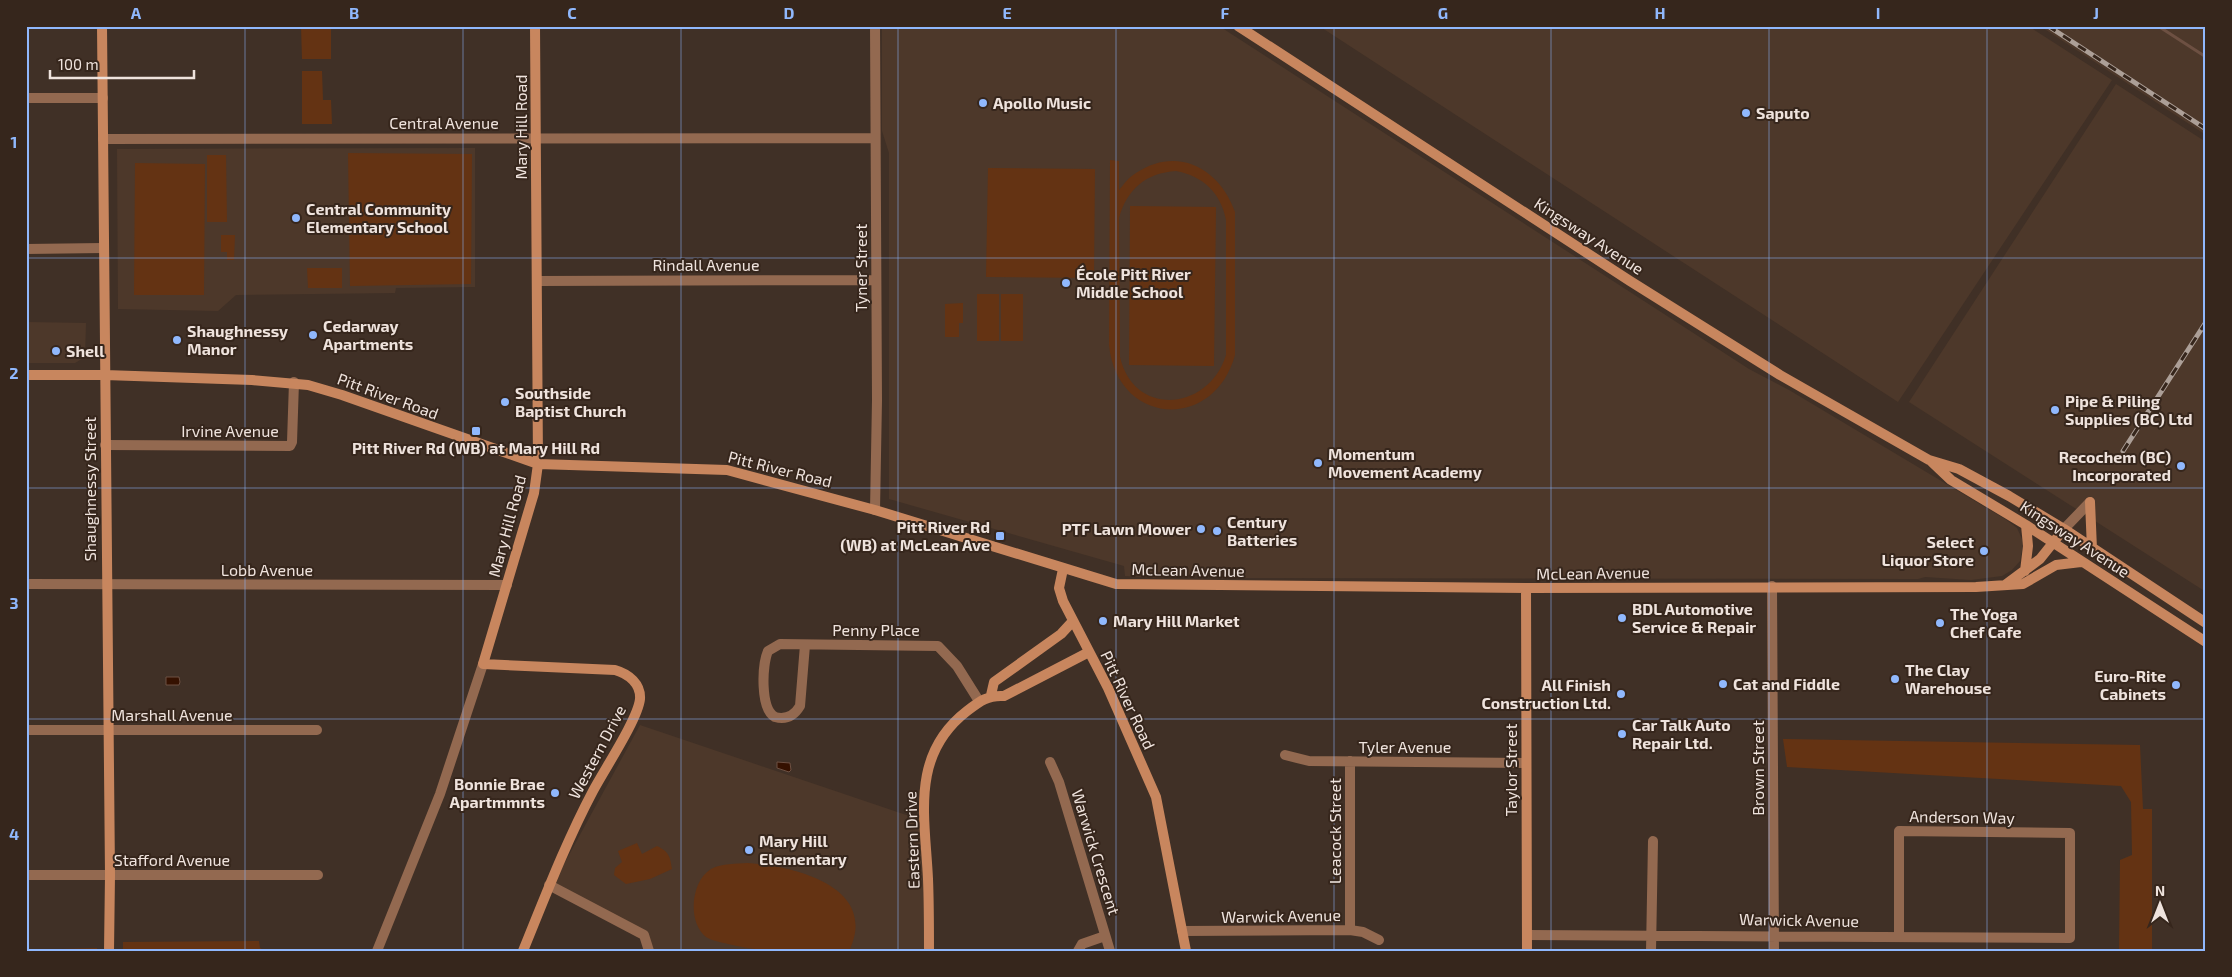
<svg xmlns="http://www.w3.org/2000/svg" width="2232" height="977" viewBox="0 0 2232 977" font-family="'Exo 2',sans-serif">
<rect width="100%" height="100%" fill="#403026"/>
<path fill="#4d382a" d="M 882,26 L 1219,26 L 1749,369 L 1789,390 L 2005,519 L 2017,528 L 2022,539 L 2023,544 L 2020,561 L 2012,570 L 2002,576 L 1971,580 L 1925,577 L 1918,579 L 1245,578 L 1239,575 L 1173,575 L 1160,578 L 1144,577 L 1125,576 L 1124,566 L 889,499 L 889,153 L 882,131 Z
M 1319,26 L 2028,26 L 2112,80 L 1898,402 Z
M 2040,26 L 2206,26 L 2206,135 Z
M 2116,84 L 2206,142 L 2206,592 L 1909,402 Z
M 475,148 L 475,287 L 396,288 L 395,293 L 236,295 L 218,311 L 118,309 L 117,149 Z
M 27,322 L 86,323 L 85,357 L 75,363 L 26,363 Z
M 640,725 L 924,821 L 929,951 L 649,951 L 643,935 L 552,886 Z"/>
<path fill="#643313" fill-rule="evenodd" d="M 301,26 L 331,26 L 331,59 L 302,59 Z
M 302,71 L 322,71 L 323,100 L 331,100 L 332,124 L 302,124 Z
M 348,153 L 472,154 L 471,284 L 350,286 Z
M 207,155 L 226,155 L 227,222 L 207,222 Z
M 1110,160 L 1119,161 L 1119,190 C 1124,184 1129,177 1136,173 C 1178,145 1220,169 1235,212 L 1235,355 C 1214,432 1117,426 1109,345 ZM 1176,171 C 1203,176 1221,193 1226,220 L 1226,355 C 1209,411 1134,418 1120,357 L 1119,218 C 1127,189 1146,173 1176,171 Z
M 135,163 L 205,164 L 204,295 L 134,295 Z
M 988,168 L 1095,169 L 1094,278 L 986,277 Z
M 1130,206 L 1216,207 L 1214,366 L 1129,365 Z
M 221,235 L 235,235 L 234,260 L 227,260 L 227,252 L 221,252 Z
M 307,268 L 342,268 L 342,288 L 308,288 Z
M 977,294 L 999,294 L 999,341 L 977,341 Z
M 1001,294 L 1023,294 L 1023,341 L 1001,341 Z
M 963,303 L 963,323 L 959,323 L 959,337 L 945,337 L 945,304 Z
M 1783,739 L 2140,745 L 2143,809 L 2152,809 L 2152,951 L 2119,951 L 2120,860 L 2132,855 L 2131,802 L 2121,786 L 1787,767 Z
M 637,843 L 642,854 L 657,846 C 669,852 670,856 672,869 L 650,879 L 626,884 L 614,875 L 615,868 L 622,862 L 618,851 Z
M 748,863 C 794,866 880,887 849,951 C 808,951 768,954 728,944 C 721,942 712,941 706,937 C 687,922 691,881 711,869 C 722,863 736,864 748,863 Z
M 259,941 L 260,948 L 265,951 L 123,951 L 123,942 Z
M 97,948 L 97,951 L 26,951 L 26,950 Z"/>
<path fill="#351100" stroke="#6d5042" d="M 166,677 L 179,677 L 180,682 L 179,685 L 166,685 Z
M 777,762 L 790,763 L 791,770 L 789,772 L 777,768 Z"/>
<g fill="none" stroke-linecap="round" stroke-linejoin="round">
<path stroke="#6d5042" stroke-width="3" d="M 2158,26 L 2206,57"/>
<path stroke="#936950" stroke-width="10" d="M 875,26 L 877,400 L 875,510
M 26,98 L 103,98
M 103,139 L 875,138
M 26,249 L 103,248
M 537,281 L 875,280
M 105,445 L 290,446 L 292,442 L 294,382
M 2064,529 L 2090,502
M 26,584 L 507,585
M 1772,586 L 1774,951
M 805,645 L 800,706 C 794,716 786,720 775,717 C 760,709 762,665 768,651 L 780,644 L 938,646 L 957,666 L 979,701
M 26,730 L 317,730
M 1285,755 L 1309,761 L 1526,763
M 1050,762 L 1059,782 L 1110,951
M 26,875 L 318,875
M 549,885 L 644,935 L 649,951
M 1350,930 L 1350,761
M 1182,931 L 1350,930 L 1363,932 L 1379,940
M 1527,935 L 2070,938 L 2070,833 L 1899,831 L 1899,937
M 377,951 L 440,794 L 483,664
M 1078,951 L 1082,944 L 1105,936
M 1651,951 L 1653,841"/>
<path stroke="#c8865e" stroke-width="10" d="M 102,26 L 110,875 L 109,951
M 1238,26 L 1630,281 L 1780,375 L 1929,460 L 1959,469 L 2009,496 L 2064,529 L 2206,623
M 26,375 L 105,375 L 252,380 L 308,385 L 342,395 L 538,464 L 727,470 L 875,510 L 1116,584 L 1526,588 L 1976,587 L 2023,584 L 2056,565 L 2081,562
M 1932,462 L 1951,480 L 2026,525 L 2206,642
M 2090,502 L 2092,549
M 1063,569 L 1059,588 L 1063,601 L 1108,688 L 1156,797 L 1186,951
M 2025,571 L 2028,546 L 2026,525
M 2005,585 L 2040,559 L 2064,529
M 1526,588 L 1527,951
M 991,695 L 994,682 L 1061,634 L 1073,621
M 523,951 C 545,897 566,842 593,791 C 604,770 638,719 640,699 C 641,684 629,674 615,670 L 483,664 L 534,493 L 538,464 L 535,26
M 929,951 C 929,927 929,903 928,879 C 925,816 910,755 967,711 C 980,701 988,695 1004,696 L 1089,652"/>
<defs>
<path id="rail" d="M 2048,26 L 2206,129
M 2123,451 L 2206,322"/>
</defs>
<use href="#rail" stroke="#ac9f97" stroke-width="5"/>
<use href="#rail" stroke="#36261c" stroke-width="3" stroke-dasharray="9" stroke-linecap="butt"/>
</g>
<path fill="none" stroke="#90b8fd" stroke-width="1" stroke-opacity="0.55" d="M 245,26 L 245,951M 463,26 L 463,951M 681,26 L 681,951M 898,26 L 898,951M 1116,26 L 1116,951M 1334,26 L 1334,951M 1551,26 L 1551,951M 1769,26 L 1769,951M 1987,26 L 1987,951M 26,258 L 2206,258M 26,488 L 2206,488M 26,719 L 2206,719"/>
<g fill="#90b8fd" stroke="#36261c" stroke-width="2">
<circle cx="983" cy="103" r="5"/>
<circle cx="1746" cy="113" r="5"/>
<circle cx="296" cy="218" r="5"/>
<circle cx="1066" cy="283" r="5"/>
<circle cx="313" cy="335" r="5"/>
<circle cx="177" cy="340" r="5"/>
<circle cx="56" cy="351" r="5"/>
<circle cx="505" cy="402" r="5"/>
<circle cx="2055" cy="410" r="5"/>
<rect x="471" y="426" width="10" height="10" rx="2.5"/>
<circle cx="1318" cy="463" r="5"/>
<circle cx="2181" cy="466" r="5"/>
<circle cx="1201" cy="529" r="5"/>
<circle cx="1217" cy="531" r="5"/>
<rect x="995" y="531" width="10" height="10" rx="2.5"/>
<circle cx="1984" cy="551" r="5"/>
<circle cx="1622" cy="618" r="5"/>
<circle cx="1103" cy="621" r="5"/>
<circle cx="1940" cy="623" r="5"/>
<circle cx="1895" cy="679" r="5"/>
<circle cx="1723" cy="684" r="5"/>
<circle cx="2176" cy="685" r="5"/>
<circle cx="1621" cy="694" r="5"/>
<circle cx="1622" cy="734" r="5"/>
<circle cx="555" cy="793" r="5"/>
<circle cx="749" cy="850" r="5"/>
</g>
<g text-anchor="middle" stroke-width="4" stroke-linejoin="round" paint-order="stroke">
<g font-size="16" font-weight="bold" fill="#efe3dd" stroke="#36261c" text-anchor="start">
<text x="993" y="109">Apollo Music</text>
<text x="1756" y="119">Saputo</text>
<text x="306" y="215">Central Community<tspan x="306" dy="18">Elementary School</tspan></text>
<text x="1076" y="280">École Pitt River<tspan x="1076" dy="18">Middle School</tspan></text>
<text x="323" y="332">Cedarway<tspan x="323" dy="18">Apartments</tspan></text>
<text x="187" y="337">Shaughnessy<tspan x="187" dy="18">Manor</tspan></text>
<text x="66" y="357">Shell</text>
<text x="515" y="399">Southside<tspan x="515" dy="18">Baptist Church</tspan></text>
<text x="2065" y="407">Pipe &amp; Piling<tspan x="2065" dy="18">Supplies (BC) Ltd</tspan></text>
<text x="476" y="454" text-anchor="middle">Pitt River Rd (WB) at Mary Hill Rd</text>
<text x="1328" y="460">Momentum<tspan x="1328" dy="18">Movement Academy</tspan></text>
<text x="2171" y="463" text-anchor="end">Recochem (BC)<tspan x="2171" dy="18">Incorporated</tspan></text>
<text x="1227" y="528">Century<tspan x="1227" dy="18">Batteries</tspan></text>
<text x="990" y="533" text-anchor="end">Pitt River Rd<tspan x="990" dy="18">(WB) at McLean Ave</tspan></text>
<text x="1191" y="535" text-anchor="end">PTF Lawn Mower</text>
<text x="1974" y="548" text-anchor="end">Select<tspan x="1974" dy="18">Liquor Store</tspan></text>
<text x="1632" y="615">BDL Automotive<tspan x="1632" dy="18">Service &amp; Repair</tspan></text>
<text x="1950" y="620">The Yoga<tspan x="1950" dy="18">Chef Cafe</tspan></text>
<text x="1113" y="627">Mary Hill Market</text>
<text x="1905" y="676">The Clay<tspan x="1905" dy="18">Warehouse</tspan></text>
<text x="2166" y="682" text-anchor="end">Euro-Rite<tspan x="2166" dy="18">Cabinets</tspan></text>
<text x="1733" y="690">Cat and Fiddle</text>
<text x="1611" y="691" text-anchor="end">All Finish<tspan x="1611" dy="18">Construction Ltd.</tspan></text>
<text x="1632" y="731">Car Talk Auto<tspan x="1632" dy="18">Repair Ltd.</tspan></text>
<text x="545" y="790" text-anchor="end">Bonnie Brae<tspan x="545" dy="18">Apartmmnts</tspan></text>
<text x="759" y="847">Mary Hill<tspan x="759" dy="18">Elementary</tspan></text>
</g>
<g font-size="16" fill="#efe3dd" stroke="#36261c">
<text x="444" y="129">Central Avenue</text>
<text transform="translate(521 127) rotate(-90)" y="6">Mary Hill Road</text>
<text transform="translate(1589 236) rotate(33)" y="6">Kingsway Avenue</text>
<text x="706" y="271">Rindall Avenue</text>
<text transform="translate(861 268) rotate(-90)" y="6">Tyner Street</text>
<text transform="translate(388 396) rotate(20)" y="6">Pitt River Road</text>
<text x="230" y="437">Irvine Avenue</text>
<text transform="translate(780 469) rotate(14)" y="6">Pitt River Road</text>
<text transform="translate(90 489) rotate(-90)" y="6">Shaughnessy Street</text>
<text transform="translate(507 526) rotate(-75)" y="6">Mary Hill Road</text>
<text transform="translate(2075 539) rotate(33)" y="6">Kingsway Avenue</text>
<text x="267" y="576">Lobb Avenue</text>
<text transform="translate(1188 570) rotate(1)" y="6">McLean Avenue</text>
<text transform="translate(1593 573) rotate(-1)" y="6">McLean Avenue</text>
<text x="876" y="636">Penny Place</text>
<text transform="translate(1128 700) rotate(65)" y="6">Pitt River Road</text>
<text x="172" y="721">Marshall Avenue</text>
<text x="1405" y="753">Tyler Avenue</text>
<text transform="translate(597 752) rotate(-62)" y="6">Western Drive</text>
<text transform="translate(1758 768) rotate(-90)" y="6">Brown Street</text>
<text transform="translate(1511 770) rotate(-90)" y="6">Taylor Street</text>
<text transform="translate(1962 817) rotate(1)" y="6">Anderson Way</text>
<text transform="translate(1335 831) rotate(-90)" y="6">Leacock Street</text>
<text transform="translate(912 840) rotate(-92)" y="6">Eastern Drive</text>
<text transform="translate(1096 852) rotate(73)" y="6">Warwick Crescent</text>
<text x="172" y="866">Stafford Avenue</text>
<text transform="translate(1281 916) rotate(-1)" y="6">Warwick Avenue</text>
<text transform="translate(1799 920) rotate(1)" y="6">Warwick Avenue</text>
</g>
</g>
<rect width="2232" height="977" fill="none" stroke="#36261c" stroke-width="55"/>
<g transform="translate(2160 904)" stroke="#36261c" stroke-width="4" paint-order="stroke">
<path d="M0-4L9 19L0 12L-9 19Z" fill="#efe3dd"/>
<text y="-8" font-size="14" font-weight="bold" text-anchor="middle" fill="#efe3dd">N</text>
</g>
<path d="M50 70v8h144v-8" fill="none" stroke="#efe3dd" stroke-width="2.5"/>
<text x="58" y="70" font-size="15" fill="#efe3dd" stroke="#36261c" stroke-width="4" paint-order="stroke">100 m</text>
<rect x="28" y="28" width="2176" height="922" fill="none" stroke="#90b8fd" stroke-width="2"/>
<g font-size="16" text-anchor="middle" font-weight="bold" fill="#90b8fd">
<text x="136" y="19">A</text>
<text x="354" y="19">B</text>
<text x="572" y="19">C</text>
<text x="789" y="19">D</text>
<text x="1007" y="19">E</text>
<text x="1225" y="19">F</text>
<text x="1443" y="19">G</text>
<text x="1660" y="19">H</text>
<text x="1878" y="19">I</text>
<text x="2096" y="19">J</text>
<text x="14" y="148">1</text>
<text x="14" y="379">2</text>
<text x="14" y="609">3</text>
<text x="14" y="840">4</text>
</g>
</svg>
